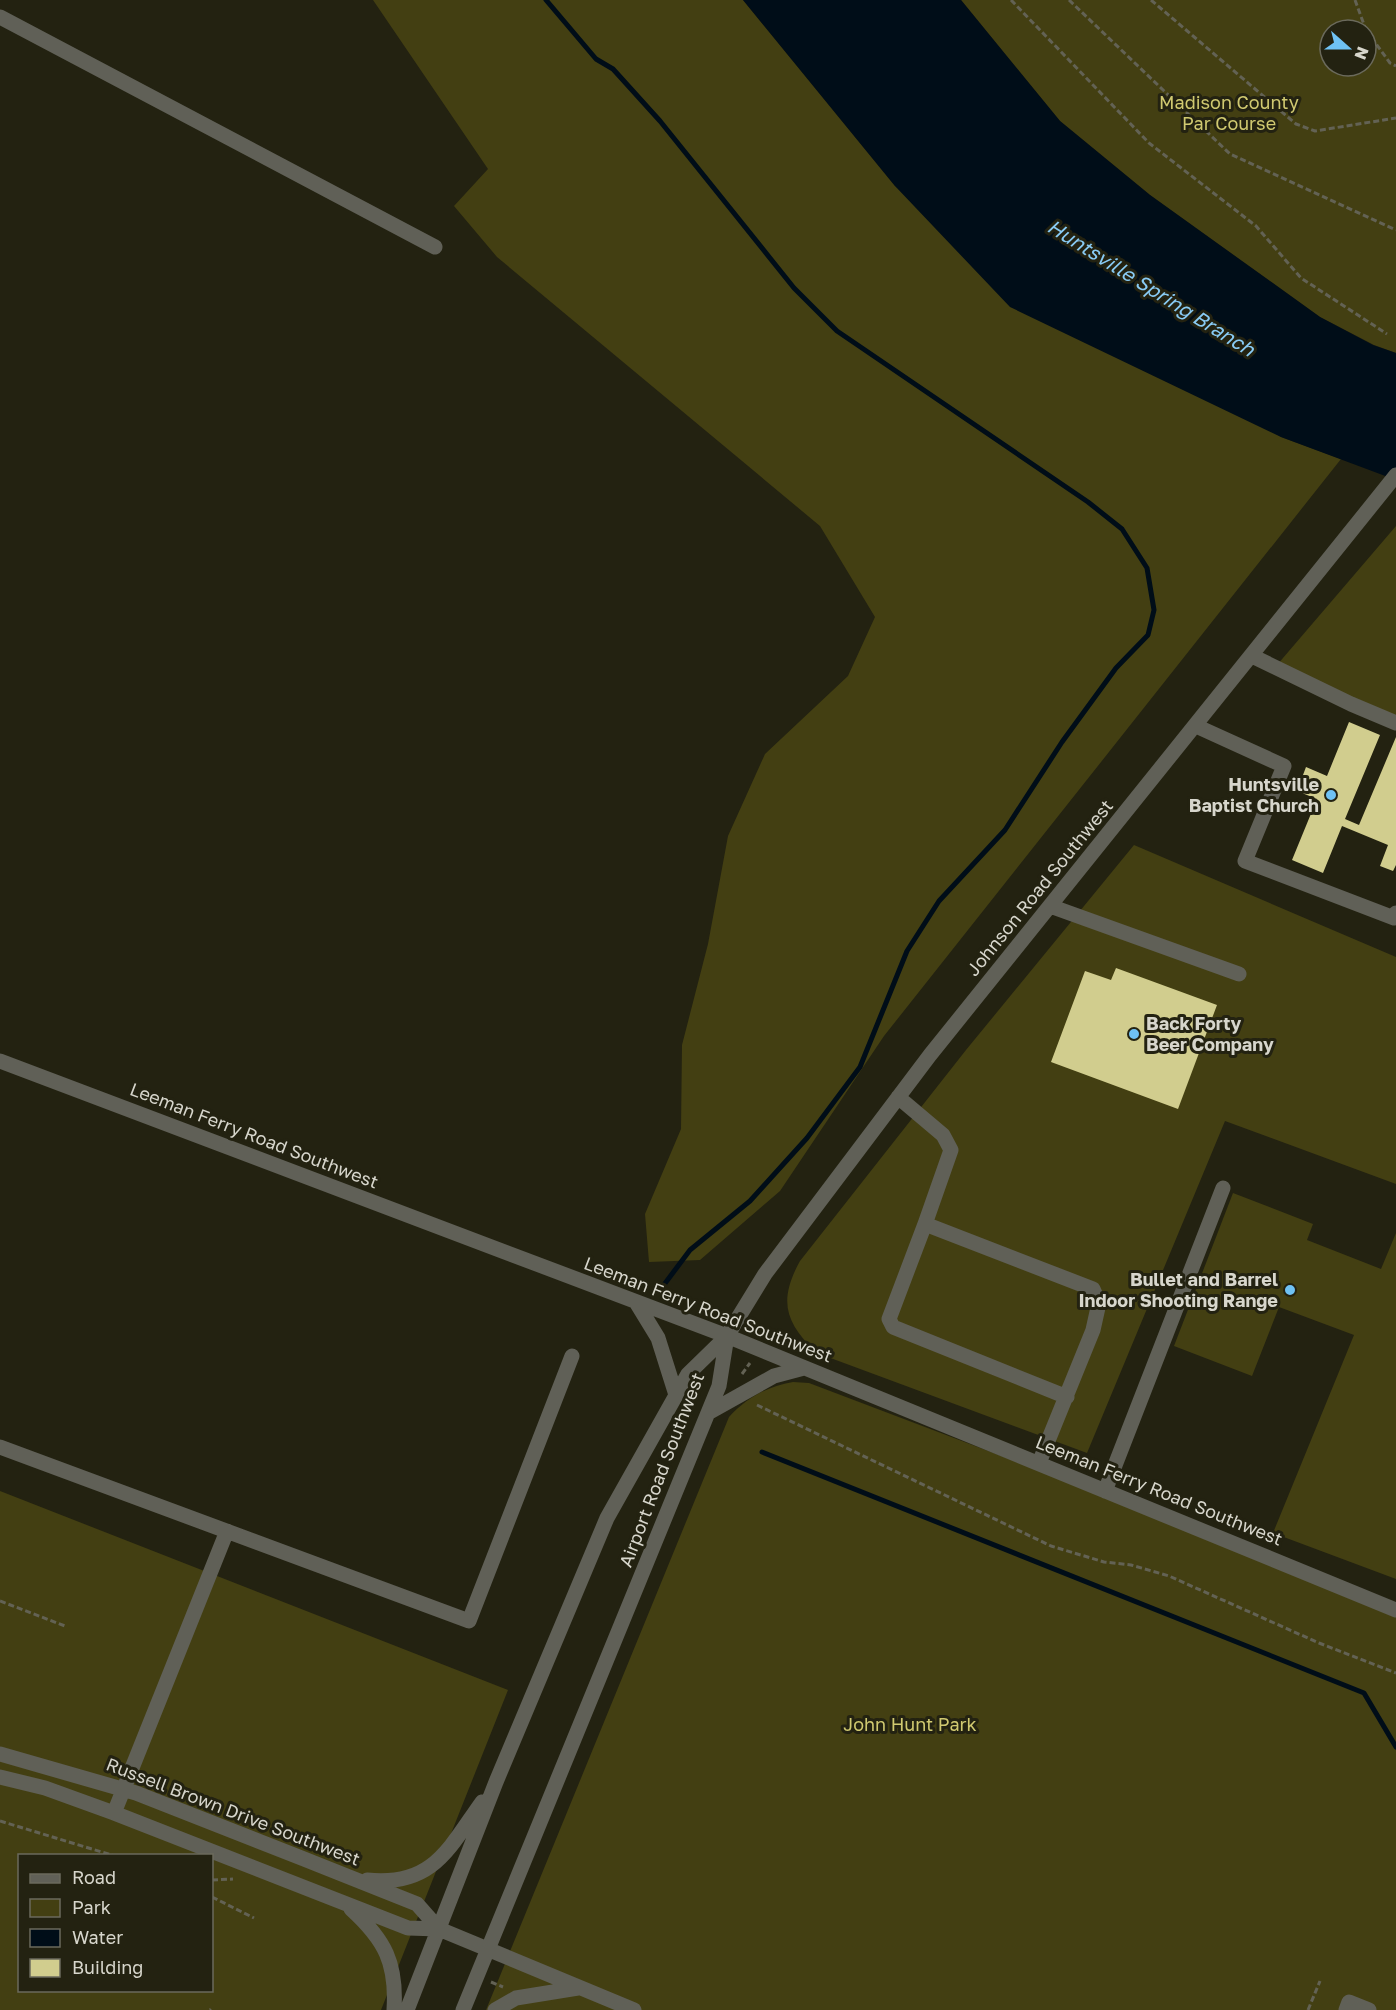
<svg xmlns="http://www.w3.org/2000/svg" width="1396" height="2010" viewBox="0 0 1396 2010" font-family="'Golos Text',sans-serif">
<rect width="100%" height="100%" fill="#232211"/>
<path fill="#433f12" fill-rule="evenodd" d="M 373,0 L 743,0 L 895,186 L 1281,437 L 1341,459 L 884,1036 L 780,1191 L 700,1260 L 649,1262 L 645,1214 L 681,1129 L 682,1045 L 708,944 L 728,836 L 765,754 L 848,676 L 875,617 L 820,526 L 497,257 L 454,206 L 488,169 Z
M 961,0 L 1396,0 L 1396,353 L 1374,345 L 1320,317 L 1150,195 L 1060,121 ZM 1330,30 L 1366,30 L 1366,66 L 1330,66 Z
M 1396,526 L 1396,724 L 1271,672 Z
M 1134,845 L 1396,957 L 1396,1184 L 1225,1121 L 1087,1453 L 817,1353 C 785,1323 778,1301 800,1261 L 966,1050 Z
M 1233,1193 L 1313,1224 L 1307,1240 L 1381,1269 L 1396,1233 L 1396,1579 L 1273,1533 L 1354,1335 L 1279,1307 L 1252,1376 L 1174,1346 Z
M 793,1382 L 809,1383 L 1263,1555 L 1396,1608 L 1396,2010 L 486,2010 L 729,1417 C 748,1397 766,1387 793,1382 Z
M 0,1491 L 508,1690 L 381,2010 L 0,2010 ZM 20,1856 L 212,1856 L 212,1990 L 20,1990 Z"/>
<path fill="#000d18" d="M 743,0 L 961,0 L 1060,121 L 1150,195 L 1320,317 L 1373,345 L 1396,353 L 1396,480 L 1281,437 L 1010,307 L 895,186 Z"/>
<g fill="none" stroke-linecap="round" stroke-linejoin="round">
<path stroke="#000d18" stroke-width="5" d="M 546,0 L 596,59 L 613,69 L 660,121 L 794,288 L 837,331 L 1088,502 L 1122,529 L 1147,568 L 1154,610 L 1148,635 L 1116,668 L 1062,742 L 1005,830 L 939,901 L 907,951 L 860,1067 L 807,1138 L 750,1201 L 690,1250 L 663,1286
M 762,1452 L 1364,1693 L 1396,1747"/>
</g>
<path fill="#d1cd8e" d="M 1349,722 L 1380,735 L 1345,819 L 1359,825 L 1396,737 L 1396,865 L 1393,871 L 1380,866 L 1388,845 L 1342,826 L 1323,873 L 1292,860 L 1317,799 L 1297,791 L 1306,767 L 1327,776 Z
M 1116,968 L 1217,1005 L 1178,1109 L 1051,1062 L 1085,971 L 1111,980 Z"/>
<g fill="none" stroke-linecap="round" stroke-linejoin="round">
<path stroke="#636254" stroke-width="3" stroke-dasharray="6 3" stroke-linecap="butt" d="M 1011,0 L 1149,143 L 1256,226 L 1301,278 L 1387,334
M 1069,0 L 1230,154 L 1396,230
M 1151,0 L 1296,124 L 1315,131 L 1396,118
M 1355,0 L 1366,30
M 1366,30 L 1390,63 L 1396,66
M 742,1374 L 750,1363
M 757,1405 L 1051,1546 L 1104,1562 L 1131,1565 L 1169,1576 L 1319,1643 L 1396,1673
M 0,1601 L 65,1626
M 0,1821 L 115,1856
M 212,1880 L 233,1879
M 212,1897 L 254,1918
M 491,1982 L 503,1987
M 210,2010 L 211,2009
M 1308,2010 L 1320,1981"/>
<path stroke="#606057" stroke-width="15" d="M 0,17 L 435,247
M 1252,656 L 1351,704 L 1396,723
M 1196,726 L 1284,766 L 1245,861 L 1394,918 L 1396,913
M 1050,906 L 1239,974
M 0,1061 L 727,1336 L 1396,1610
M 898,1097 L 943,1135 L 951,1150 L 925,1224 L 1093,1289 L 1099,1303 L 1093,1330 L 1039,1463
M 925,1224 L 889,1319 L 893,1327 L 1067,1397
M 636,1302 L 658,1338 L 676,1395
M 708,1413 L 774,1376 L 804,1368
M 0,1447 L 469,1621 L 572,1356
M 1105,1491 L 1223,1188
M 0,1754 L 136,1793 L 304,1859 L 417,1904 L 439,1929
M 0,1777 L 45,1788 L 114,1813 L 408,1928 L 439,1929 L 634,2010
M 114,1813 L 227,1531
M 367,1880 C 433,1887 449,1848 482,1802
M 351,1909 C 385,1940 397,1963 394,2010
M 407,2010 L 496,1782 L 607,1518 L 688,1374 L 727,1336 L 765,1274 L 930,1055 L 1396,475
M 463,2010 L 719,1386 L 727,1336
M 495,2010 L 516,1998 L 578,1988
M 1346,2010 L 1349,2002 L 1369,2010"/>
</g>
<g fill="#6fc2f4" stroke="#232211" stroke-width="2">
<circle cx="1331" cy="795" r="6"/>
<circle cx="1134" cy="1034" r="6"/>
<circle cx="1290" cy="1290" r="6"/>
</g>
<g text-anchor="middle" stroke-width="6" stroke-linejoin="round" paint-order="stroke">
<g font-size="18" fill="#d0c970" stroke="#232211">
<text x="1229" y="109">Madison County<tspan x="1229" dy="21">Par Course</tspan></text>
<text x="910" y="1731">John Hunt Park</text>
</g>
<g font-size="18" font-weight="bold" fill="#d7d6cc" stroke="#232211" text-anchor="end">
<text x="1319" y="791">Huntsville<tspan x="1319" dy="21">Baptist Church</tspan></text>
<text x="1146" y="1030" text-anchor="start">Back Forty<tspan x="1146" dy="21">Beer Company</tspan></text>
<text x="1278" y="1286">Bullet and Barrel<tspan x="1278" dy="21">Indoor Shooting Range</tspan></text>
</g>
<g font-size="18" fill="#d7d6cc" stroke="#232211">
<text transform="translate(1040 888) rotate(-51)" y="6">Johnson Road Southwest</text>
<text transform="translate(254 1136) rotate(21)" y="6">Leeman Ferry Road Southwest</text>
<text transform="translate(708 1310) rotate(21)" y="6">Leeman Ferry Road Southwest</text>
<text transform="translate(662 1470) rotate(-69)" y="6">Airport Road Southwest</text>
<text transform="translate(1159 1491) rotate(22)" y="6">Leeman Ferry Road Southwest</text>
<text transform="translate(233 1812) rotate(21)" y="6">Russell Brown Drive Southwest</text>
</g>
<g font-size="20" font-style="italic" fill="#89cbf4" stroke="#232211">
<text transform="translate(1151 288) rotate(32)" y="7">Huntsville Spring Branch</text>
</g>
</g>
<rect x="18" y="1854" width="195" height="138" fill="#232211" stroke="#6b6a5c" stroke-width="1.5"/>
<rect x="30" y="1874" width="30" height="9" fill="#606057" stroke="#6b6a5c" stroke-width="1.5"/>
<text x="72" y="1884" font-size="18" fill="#d7d6cc">Road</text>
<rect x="30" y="1899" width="30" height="18" fill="#433f12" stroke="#6b6a5c" stroke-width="1.5"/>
<text x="72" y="1914" font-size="18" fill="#d7d6cc">Park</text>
<rect x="30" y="1929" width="30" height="18" fill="#000d18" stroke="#6b6a5c" stroke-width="1.5"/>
<text x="72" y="1944" font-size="18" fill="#d7d6cc">Water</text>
<rect x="30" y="1959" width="30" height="18" fill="#d1cd8e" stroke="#6b6a5c" stroke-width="1.5"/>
<text x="72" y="1974" font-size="18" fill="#d7d6cc">Building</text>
<g transform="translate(1348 48) rotate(111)"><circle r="28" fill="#232211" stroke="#6b6a5c" stroke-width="1.5"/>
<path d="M0-4.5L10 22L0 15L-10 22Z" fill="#6fc2f4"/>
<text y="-9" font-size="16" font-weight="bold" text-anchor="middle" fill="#d7d6cc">N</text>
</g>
</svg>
